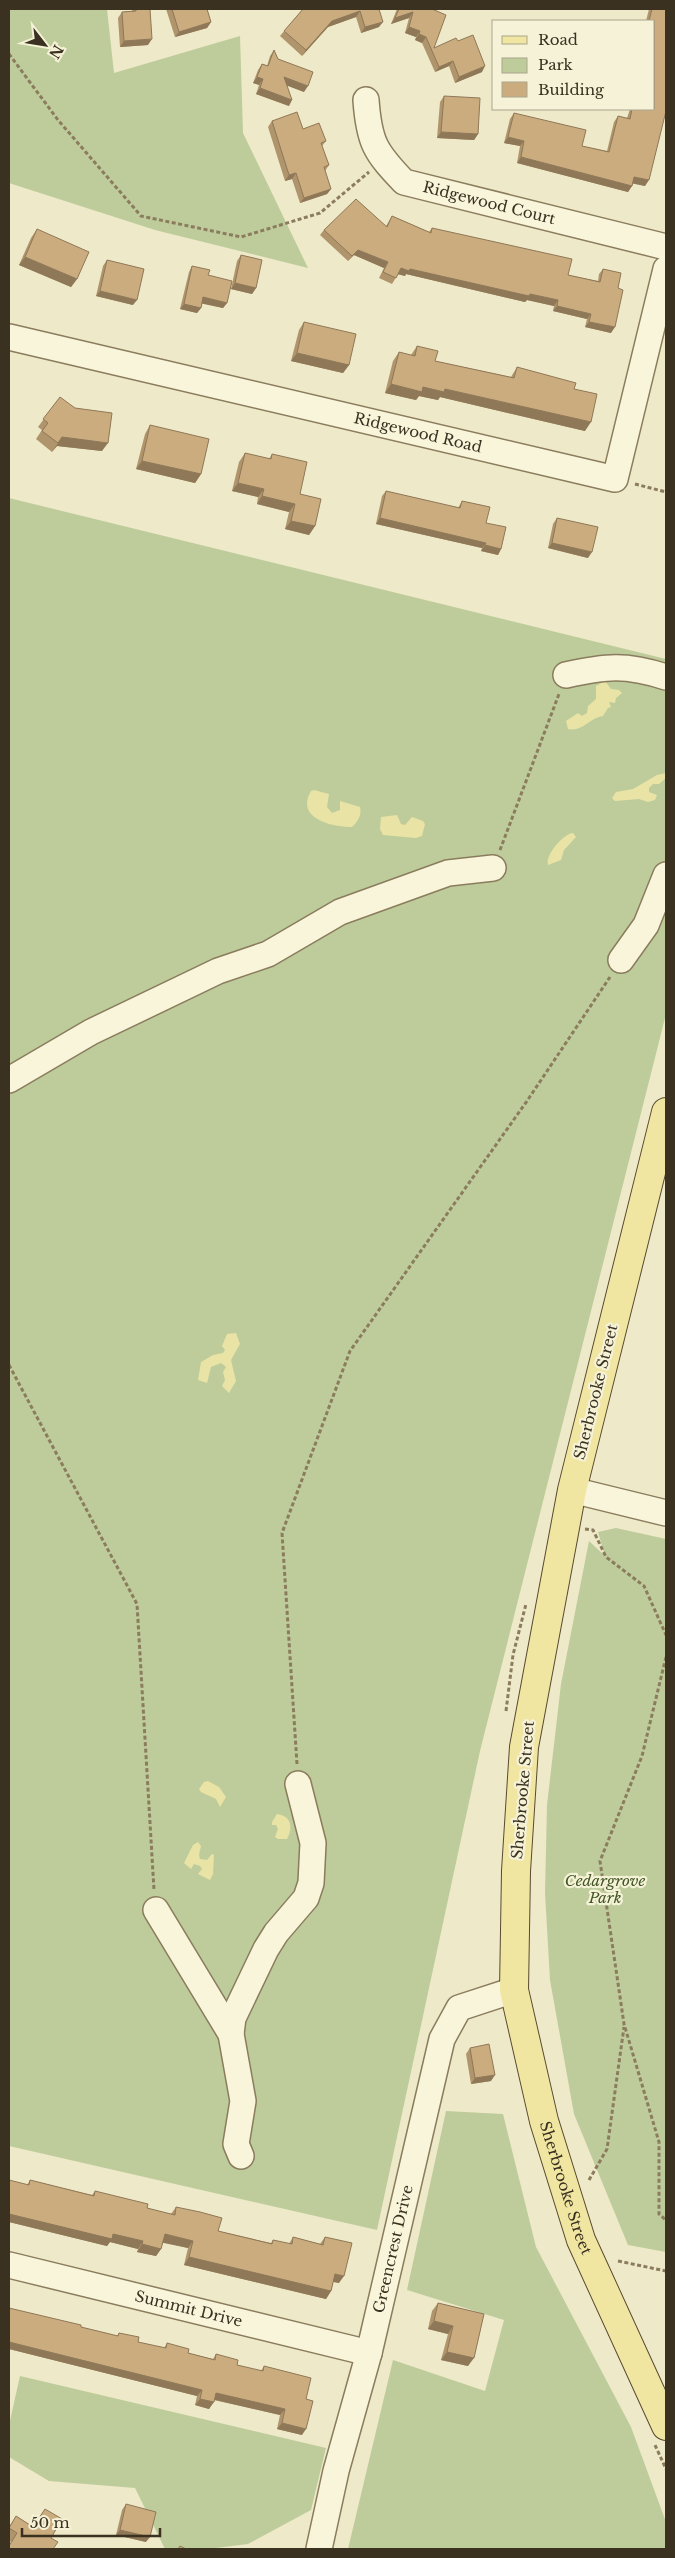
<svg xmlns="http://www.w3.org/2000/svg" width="675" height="2558" viewBox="0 0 675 2558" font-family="'Libre Baskerville',serif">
<rect width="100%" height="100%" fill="#eee9c8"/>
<path fill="#becc9b" d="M 9,9 L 107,9 L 114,73 L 240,36 L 243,133 L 308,268 L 155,230 L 9,183 Z
M 9,498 L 666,659 L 666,1014 L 480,1751 L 377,2230 L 9,2146 Z
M 616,1528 L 666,1539 L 666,2252 L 628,2245 L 574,2114 L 550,1980 L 545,1893 L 547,1805 L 561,1684 L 589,1541 L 605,1556 L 598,1532 Z
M 446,2111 L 503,2114 L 536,2247 L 631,2427 L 666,2522 L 666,2549 L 348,2549 L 393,2360 L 485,2391 L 504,2320 L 407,2290 Z
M 20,2376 L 326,2448 L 311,2510 L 248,2544 L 208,2549 L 165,2549 L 135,2488 L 49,2481 L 9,2457 L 9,2425 Z"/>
<path fill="#e9e3a6" d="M 605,681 L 611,689 L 619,690 L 622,693 L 616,698 L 615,703 L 609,702 L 611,707 L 608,708 L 603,716 C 589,718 583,732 568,729 L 566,721 L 578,713 L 582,716 L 587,713 L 588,706 L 596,699 L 596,686 Z
M 666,773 L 666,778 L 659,784 L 653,784 L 649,788 L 649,792 L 657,795 L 655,800 L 648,802 L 639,799 L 615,801 L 612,798 L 616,792 L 633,789 L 657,775 Z
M 314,790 L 329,794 L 327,807 L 332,813 L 340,810 L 340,801 L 360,807 C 362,814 358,822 352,827 C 331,827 295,818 311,791 Z
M 397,815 L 401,824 L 405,825 L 412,817 L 423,821 L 425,824 L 422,836 L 416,838 L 383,835 L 380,829 L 381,817 Z
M 573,833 L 576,837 L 564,850 L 561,860 L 548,865 C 545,855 563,834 573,833 Z
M 236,1333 L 240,1344 L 231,1360 L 236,1381 L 229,1393 L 222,1386 L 225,1380 L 223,1372 L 226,1367 L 221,1363 L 211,1367 L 207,1383 L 198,1380 L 201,1362 L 213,1355 L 223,1353 L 225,1350 L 222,1346 L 227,1334 Z
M 208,1781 L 219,1787 L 226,1797 L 220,1807 L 216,1799 L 201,1792 L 199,1789 L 204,1782 Z
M 277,1814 C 292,1816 293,1828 287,1839 L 278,1839 L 275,1837 L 278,1829 L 276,1825 L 272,1825 L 272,1822 Z
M 198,1842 L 201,1846 L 199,1855 L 200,1859 L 207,1860 L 212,1854 L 214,1855 L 213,1874 L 210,1880 L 198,1874 L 202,1869 L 200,1866 L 194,1864 L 191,1869 L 184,1863 L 193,1845 Z"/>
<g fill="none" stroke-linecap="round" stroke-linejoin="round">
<defs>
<g id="minor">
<path id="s1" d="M 366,100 C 369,142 375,152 404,182 L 666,247"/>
<path id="s2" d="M 9,337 L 615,479 L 666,269"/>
<path d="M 566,675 C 606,666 626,664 666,677"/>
<path d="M 621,960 L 646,925 L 666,875"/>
<path d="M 9,1080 L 91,1032 L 218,971 L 268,954 L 340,912 L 448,873 L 493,868"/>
<path d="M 572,1490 L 666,1513"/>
<path d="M 156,1910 L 231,2034"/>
<path d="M 241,2156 L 236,2144 L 243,2101 L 231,2034 L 233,2018 L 266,1949 L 276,1933 L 306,1898 L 311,1883 L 313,1843 L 298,1784"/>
<path id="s3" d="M 9,2265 L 369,2353"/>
<path id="s4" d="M 319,2549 L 336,2471 L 369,2353 L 442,2039 L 459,2008 L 514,1990"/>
</g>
<g id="major">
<path id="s5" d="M 666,1112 L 572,1490 L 524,1747 L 516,1871 L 514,1990 L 544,2121 L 581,2240 L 666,2426"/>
</g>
</defs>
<use href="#minor" stroke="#8a7c5d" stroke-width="28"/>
<use href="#major" stroke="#584a31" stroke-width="30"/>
<path stroke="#8a7c5d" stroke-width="3" stroke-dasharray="4 2.5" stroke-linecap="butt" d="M 9,54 L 58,120 L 141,216 L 241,237 L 320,213 L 369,172
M 635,484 L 666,492
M 500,850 L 559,694
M 9,1365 L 137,1604 L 154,1890
M 585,1529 L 593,1530 L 606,1557 L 644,1586 L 666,1635
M 666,1657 L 642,1756 L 600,1861 L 624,2024 L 659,2142 L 659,2214 L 666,2220
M 506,1711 L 513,1655 L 526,1604
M 297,1764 L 282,1533 L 350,1351 L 527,1101 L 610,977
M 589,2180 L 607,2149 L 624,2027
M 618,2261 L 666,2271
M 655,2445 L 666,2469"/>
<use href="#minor" stroke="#f9f5db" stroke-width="25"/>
<use href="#major" stroke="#f0e5a1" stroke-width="28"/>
</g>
<path fill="#af946c" d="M 132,9 L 150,9 L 148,45 L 120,47 L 118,18 L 122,12 L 132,11 Z
M 166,9 L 207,9 L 211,22 L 207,28 L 175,37 Z
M 303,9 L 379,9 L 379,27 L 361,33 L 356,17 L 328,27 L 302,56 L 280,36 Z
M 397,9 L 432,9 L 434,48 L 458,41 L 482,72 L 455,83 L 449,66 L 435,72 L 422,43 L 415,40 L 416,37 L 405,33 L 409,18 L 391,24 Z
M 649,9 L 666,9 L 645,186 L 633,183 L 632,186 L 628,192 L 517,163 L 520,146 L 504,143 L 510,119 L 514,113 L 582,146 L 607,151 L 614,122 L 618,116 L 627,118 L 630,109 L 654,109 L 654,21 L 646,21 Z
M 274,50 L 278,59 L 304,92 L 287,85 L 289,106 L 256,94 L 259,85 L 253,83 L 258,70 L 262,64 L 267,66 L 270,56 Z
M 444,96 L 478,134 L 474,140 L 437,138 L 440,102 Z
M 272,121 L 303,129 L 326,141 L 322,146 L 329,165 L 325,171 L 331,189 L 327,194 L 300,203 L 292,179 L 285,181 L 268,127 Z
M 392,216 L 429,232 L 432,228 L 568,275 L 598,281 L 599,274 L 603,269 L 618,288 L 611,333 L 585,327 L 587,319 L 553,311 L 554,306 L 527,300 L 525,302 L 406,274 L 405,276 L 398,274 L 392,284 L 379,278 L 384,268 L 354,255 L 348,261 L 320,235 L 324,230 L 386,226 Z
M 37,229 L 77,279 L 71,287 L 19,265 L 31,238 Z
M 241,255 L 256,288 L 252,294 L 231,289 L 237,261 Z
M 107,260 L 133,305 L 96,296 L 103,266 Z
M 192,266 L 208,275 L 227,303 L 223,308 L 202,303 L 201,308 L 197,313 L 180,309 L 189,272 Z
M 304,322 L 349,365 L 343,373 L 291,361 L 299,330 Z
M 417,346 L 435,361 L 511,377 L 517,367 L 574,389 L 585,431 L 440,397 L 438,400 L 419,396 L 416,400 L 385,393 L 393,361 L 399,352 L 411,355 Z
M 60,397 L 102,451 L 57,446 L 52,452 L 36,439 L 42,430 L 38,427 Z
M 150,425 L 201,474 L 195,483 L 136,469 L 145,434 Z
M 245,453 L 269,459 L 272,454 L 300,494 L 315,526 L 309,535 L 285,529 L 289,512 L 257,504 L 258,497 L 232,491 L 239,462 Z
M 386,491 L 458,508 L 462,501 L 486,523 L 501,549 L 498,555 L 481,551 L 482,548 L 376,524 L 382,496 Z
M 557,518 L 588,558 L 548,548 L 553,524 Z
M 470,2048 L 491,2081 L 471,2084 L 466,2054 Z
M 9,2180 L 27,2185 L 30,2180 L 92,2195 L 95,2191 L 147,2208 L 171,2214 L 176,2207 L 218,2231 L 271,2243 L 273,2240 L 289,2244 L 293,2237 L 320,2244 L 325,2237 L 339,2283 L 333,2282 L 331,2291 L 326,2299 L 184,2265 L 188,2248 L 163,2242 L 161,2249 L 156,2256 L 137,2252 L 138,2249 L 110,2242 L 107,2246 L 9,2222 Z
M 438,2303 L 484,2314 L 468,2366 L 441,2360 L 448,2334 L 428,2329 L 432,2311 Z
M 9,2308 L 81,2327 L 117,2336 L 119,2333 L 138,2342 L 164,2348 L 167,2343 L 188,2353 L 213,2359 L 216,2354 L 237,2365 L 261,2371 L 264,2366 L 306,2399 L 302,2435 L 277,2429 L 280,2415 L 214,2400 L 209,2409 L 195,2405 L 197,2396 L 9,2349 Z
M 126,2504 L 146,2542 L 116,2535 L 122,2510 Z
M 45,2509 L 51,2538 L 9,2549 L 9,2545 L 11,2542 L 9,2540 L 9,2527 L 16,2516 L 33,2527 Z"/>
<path fill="#8e7858" d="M 360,11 L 356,17 L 328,27 L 302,56 L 306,50 L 332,21 Z
M 413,12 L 409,18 L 391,24 L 395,18 Z
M 211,22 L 207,28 L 175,37 L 179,32 Z
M 383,22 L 379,27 L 361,33 L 365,27 Z
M 409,27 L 420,31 L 416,37 L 405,33 Z
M 419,34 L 426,37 L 422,43 L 415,40 Z
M 152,39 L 148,45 L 120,47 L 124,41 Z
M 453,61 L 449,66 L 435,72 L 439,67 Z
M 485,66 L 482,72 L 455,83 L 459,77 Z
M 257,77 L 263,79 L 259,85 L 253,83 Z
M 284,77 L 308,86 L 304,92 L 280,83 Z
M 260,88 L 292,100 L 289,106 L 256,94 Z
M 441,132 L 478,134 L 474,140 L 437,138 Z
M 508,137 L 524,141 L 520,146 L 504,143 Z
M 521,157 L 632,186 L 628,192 L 517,163 Z
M 296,173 L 292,179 L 285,181 L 289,175 Z
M 634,177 L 649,180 L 645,186 L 630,183 Z
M 331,189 L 327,194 L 300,203 L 304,198 Z
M 358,250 L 388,262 L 384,268 L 354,255 L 348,261 Z
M 25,257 L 77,279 L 71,287 L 19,265 Z
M 401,268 L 410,269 L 558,300 L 554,306 L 527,300 L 525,302 L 406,274 L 405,276 L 397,274 Z
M 235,283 L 256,288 L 252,294 L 231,289 Z
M 100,291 L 137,300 L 133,305 L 96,296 Z
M 203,297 L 227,303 L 223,308 L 199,303 Z
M 184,304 L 201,308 L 197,313 L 180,309 Z
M 557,306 L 591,314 L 587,319 L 553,311 Z
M 589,322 L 615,327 L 611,333 L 585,327 Z
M 297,353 L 349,365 L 343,373 L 291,361 Z
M 391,384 L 445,389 L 591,422 L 585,431 L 440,397 L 438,400 L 419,396 L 416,400 L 385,393 Z
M 62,437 L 108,443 L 102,451 L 57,446 L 52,452 Z
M 142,461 L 201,474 L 195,483 L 136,469 Z
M 238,483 L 264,489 L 258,497 L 232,491 Z
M 262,496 L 295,504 L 289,512 L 257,504 Z
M 380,518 L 486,543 L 482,548 L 376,524 Z
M 291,521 L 315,526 L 309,535 L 285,529 Z
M 552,543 L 592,552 L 588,558 L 548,548 Z
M 485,545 L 501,549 L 498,555 L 481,551 Z
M 495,2075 L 491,2081 L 471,2084 L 475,2078 Z
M 9,2214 L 113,2234 L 143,2241 L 138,2249 L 110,2242 L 107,2246 L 9,2222 Z
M 165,2234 L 193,2241 L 188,2248 L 159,2242 Z
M 142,2244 L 161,2249 L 156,2256 L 137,2252 Z
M 189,2257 L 331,2291 L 326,2299 L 184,2265 Z
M 335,2274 L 344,2276 L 339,2283 L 330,2281 Z
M 434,2321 L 453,2326 L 448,2334 L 428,2329 Z
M 9,2342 L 202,2390 L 197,2396 L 9,2349 Z
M 447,2352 L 474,2358 L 468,2366 L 441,2360 Z
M 216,2393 L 285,2409 L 280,2415 L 211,2399 Z
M 200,2399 L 214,2402 L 209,2409 L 195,2405 Z
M 282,2423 L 306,2429 L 302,2435 L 277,2429 Z
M 120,2530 L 150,2537 L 146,2542 L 116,2535 Z"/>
<path fill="#cbac7e" stroke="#8e7858" d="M 136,9 L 150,9 L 152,39 L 124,41 L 122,12 L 136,11 Z
M 172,9 L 207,9 L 211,22 L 179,32 Z
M 303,9 L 379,9 L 383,22 L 365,27 L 360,11 L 332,21 L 306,50 L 284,31 Z
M 399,9 L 432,9 L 446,15 L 434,48 L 456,38 L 458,41 L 473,35 L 485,66 L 459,77 L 453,61 L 439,67 L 426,37 L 419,34 L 420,31 L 409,27 L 413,12 L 395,18 Z
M 652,9 L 666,9 L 666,111 L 649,180 L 634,177 L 632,186 L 521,157 L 524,141 L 508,137 L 514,113 L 586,130 L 582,146 L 609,152 L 618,116 L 630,119 L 632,109 L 654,109 L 654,21 L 649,21 Z
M 274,50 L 278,59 L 313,72 L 308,86 L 284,77 L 292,100 L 260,88 L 263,79 L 257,77 L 262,64 L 268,66 Z
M 444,96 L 480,98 L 478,134 L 441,132 Z
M 297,112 L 303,129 L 319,123 L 326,141 L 321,143 L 329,165 L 324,167 L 331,189 L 304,198 L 296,173 L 289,175 L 272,121 Z
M 356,199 L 387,227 L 392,216 L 431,233 L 432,228 L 572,259 L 568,275 L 600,282 L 603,269 L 621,273 L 618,288 L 623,290 L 615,327 L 589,322 L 591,314 L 557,306 L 558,300 L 530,294 L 529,296 L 410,269 L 409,271 L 401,268 L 396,278 L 383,272 L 388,262 L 358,250 L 352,256 L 324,230 Z
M 37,229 L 89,252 L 77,279 L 25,257 Z
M 241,255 L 262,260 L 256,288 L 235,283 Z
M 107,260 L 144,269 L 137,300 L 100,291 Z
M 192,266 L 210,270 L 208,275 L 232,281 L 227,303 L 203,297 L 201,308 L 184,304 Z
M 304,322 L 356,334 L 349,365 L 297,353 Z
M 417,346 L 438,351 L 435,361 L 514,378 L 517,367 L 576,383 L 574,389 L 597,394 L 591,422 L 445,389 L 444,392 L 423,387 L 422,392 L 391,384 L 399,352 L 415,356 Z
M 60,397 L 75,408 L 112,413 L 108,443 L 62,437 L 58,443 L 42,431 L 48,423 L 43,419 Z
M 150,425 L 209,439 L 201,474 L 142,461 Z
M 245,453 L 271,459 L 272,454 L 307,462 L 300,494 L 321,499 L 315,526 L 291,521 L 295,504 L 262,496 L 264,489 L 238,483 Z
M 386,491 L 460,508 L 462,501 L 490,507 L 486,523 L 506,527 L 501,549 L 485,545 L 486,543 L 380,518 Z
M 557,518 L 598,527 L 592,552 L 552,543 Z
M 489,2044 L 495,2075 L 475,2078 L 470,2048 Z
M 9,2180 L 29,2185 L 30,2180 L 94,2196 L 95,2191 L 148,2204 L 147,2208 L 175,2215 L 176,2207 L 200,2212 L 222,2218 L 218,2231 L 272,2244 L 273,2240 L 292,2244 L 293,2237 L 323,2245 L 325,2237 L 352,2243 L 344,2276 L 335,2274 L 331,2291 L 189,2257 L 193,2241 L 165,2234 L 161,2249 L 142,2244 L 143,2241 L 113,2234 L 112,2239 L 9,2214 Z
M 438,2303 L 484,2314 L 474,2358 L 447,2352 L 453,2326 L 434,2321 Z
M 9,2308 L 81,2325 L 81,2327 L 118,2336 L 119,2333 L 139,2337 L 138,2342 L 166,2348 L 167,2343 L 189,2349 L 188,2353 L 215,2360 L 216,2354 L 238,2360 L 237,2365 L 263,2371 L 264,2366 L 311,2378 L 306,2399 L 313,2401 L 306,2429 L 282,2423 L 285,2409 L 216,2393 L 214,2402 L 200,2399 L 202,2390 L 9,2342 Z
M 126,2504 L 156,2512 L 150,2537 L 120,2530 Z
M 45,2509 L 62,2519 L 51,2538 L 58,2542 L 53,2549 L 9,2549 L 9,2546 L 17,2533 L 9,2528 L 16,2516 L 33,2527 Z
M 180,2546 L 186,2549 L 178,2549 Z"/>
<g text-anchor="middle" stroke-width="4.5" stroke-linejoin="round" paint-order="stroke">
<g font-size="15" fill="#3a3120" stroke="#f5f2d7">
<text dy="5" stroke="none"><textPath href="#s1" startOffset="181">Ridgewood Court</textPath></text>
<text dy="5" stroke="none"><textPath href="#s2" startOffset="420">Ridgewood Road</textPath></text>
<text transform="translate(596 1392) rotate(-76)" y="5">Sherbrooke Street</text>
<text transform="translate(523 1790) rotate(-85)" y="5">Sherbrooke Street</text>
<text dy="5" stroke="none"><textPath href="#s5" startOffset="1099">Sherbrooke Street</textPath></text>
<text dy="5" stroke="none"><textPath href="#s4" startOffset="309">Greencrest Drive</textPath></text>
<text dy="5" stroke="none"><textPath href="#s3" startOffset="185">Summit Drive</textPath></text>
</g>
<g font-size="15" font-style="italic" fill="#425627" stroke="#f5f2d7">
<text x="605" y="1886">Cedargrove<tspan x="605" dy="17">Park</tspan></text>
</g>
</g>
<rect width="675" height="2558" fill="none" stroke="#3a3120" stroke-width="20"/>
<rect x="492" y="20" width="162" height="90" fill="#f5f2d7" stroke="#aaa58e"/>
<rect x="502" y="36" width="25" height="8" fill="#f0e5a1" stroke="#aaa58e"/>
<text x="538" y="45" font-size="15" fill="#3a3120">Road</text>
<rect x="502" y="58" width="25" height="15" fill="#becc9b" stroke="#aaa58e"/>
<text x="538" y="70" font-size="15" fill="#3a3120">Park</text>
<rect x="502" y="82" width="25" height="15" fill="#cbac7e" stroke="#aaa58e"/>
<text x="538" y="95" font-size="15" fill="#3a3120">Building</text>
<g transform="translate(45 45) rotate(121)" stroke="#f5f2d7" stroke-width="4" paint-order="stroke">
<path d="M0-4L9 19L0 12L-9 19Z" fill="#3a3120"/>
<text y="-8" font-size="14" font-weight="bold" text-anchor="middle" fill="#3a3120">N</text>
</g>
<path d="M22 2528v8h138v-8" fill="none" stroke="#3a3120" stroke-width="2.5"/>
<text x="30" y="2528" font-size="15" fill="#3a3120" stroke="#f5f2d7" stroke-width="4" paint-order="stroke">50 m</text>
</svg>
